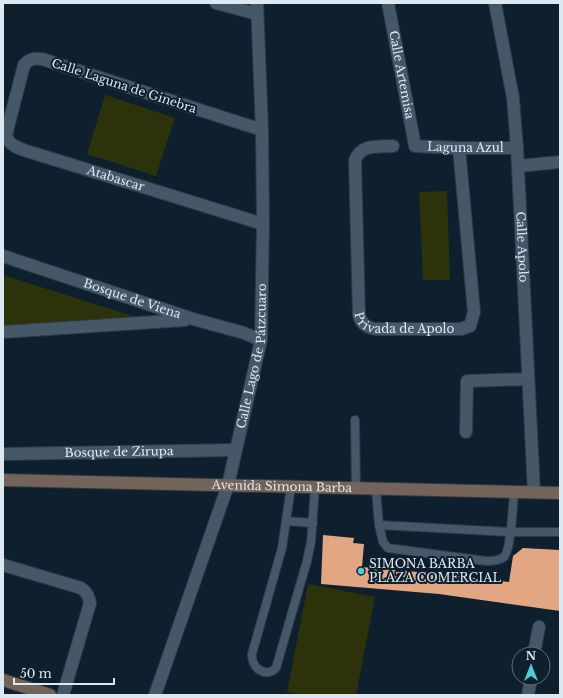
<svg xmlns="http://www.w3.org/2000/svg" width="563" height="698" viewBox="0 0 563 698" font-family="'Libre Baskerville',serif">
<rect width="100%" height="100%" fill="#0e1f2d"/>
<path fill="#2c330a" d="M 105,95 L 175,118 L 156,176 L 87,154 Z
M 447,191 L 450,280 L 423,280 L 419,192 Z
M 3,275 L 142,319 L 3,326 Z
M 308,584 L 375,597 L 356,695 L 304,695 L 287,692 Z"/>
<path fill="#e2a782" d="M 323,535 L 354,538 L 353,543 L 364,544 L 362,567 L 440,574 L 509,582 L 513,556 L 523,548 L 560,550 L 560,611 L 439,594 L 321,584 Z"/>
<g fill="none" stroke-linecap="round" stroke-linejoin="round">
<defs>
<path id="lane" d="M 355,420 L 356,489
M 291,487 L 282,548 L 252,654 C 251,667 265,679 276,668 L 307,561 L 311,542 L 315,487
M 376,489 L 379,525 L 510,532 L 560,532
M 287,521 L 313,523
M 379,525 L 383,542 L 388,548 L 486,561 C 492,561 499,561 504,557 C 511,550 513,504 514,492"/>
<g id="street">
<path d="M 216,3 L 257,14"/>
<path id="s1" d="M 388,3 L 415,146 L 459,148 L 517,148"/>
<path id="s2" d="M 495,3 L 513,98 L 517,148 L 534,492"/>
<path id="s3" d="M 262,130 L 42,59 C 34,58 29,59 24,65 L 6,135 C 9,146 20,149 30,152 L 263,224"/>
<path id="s4" d="M 393,146 C 377,147 360,144 355,161 L 359,315 C 361,324 366,327 375,329 L 461,329 L 470,326 L 474,312 L 459,148"/>
<path d="M 518,166 L 560,162"/>
<path id="s5" d="M 3,256 L 193,319 L 244,333 L 261,340"/>
<path d="M 3,332 L 185,320"/>
<path d="M 466,432 L 467,381 L 528,379"/>
<path id="s6" d="M 3,454 L 235,450"/>
<path d="M 3,565 L 81,588 C 87,592 89,596 90,603 L 63,695"/>
<path d="M 534,654 L 539,627"/>
<path id="s7" d="M 155,695 L 228,485 L 261,340 L 263,224 L 262,130 L 257,3"/>
<path d="M 528,695 L 531,678"/>
</g>
<g id="secondary">
<path id="s8" d="M 3,480 L 560,493"/>
<path d="M 3,680 L 50,695"/>
</g>
</defs>
<use href="#lane" stroke="#313945" stroke-width="10"/>
<use href="#street" stroke="#313945" stroke-width="14"/>
<use href="#secondary" stroke="#313945" stroke-width="14"/>
<use href="#lane" stroke="#455868" stroke-width="8"/>
<use href="#street" stroke="#455868" stroke-width="12"/>
<use href="#secondary" stroke="#746358" stroke-width="12"/>
</g>
<circle fill="#51ccd1" stroke="#0e1f2d" stroke-width="1.5" cx="361" cy="571" r="4"/>
<g text-anchor="middle" stroke-width="4" stroke-linejoin="round" paint-order="stroke">
<g font-size="12" fill="#dde8f1" stroke="#0e1f2d">
<text dy="4" stroke="none"><textPath href="#s1" startOffset="73">Calle Artemisa</textPath></text>
<text transform="translate(124 86) rotate(18)" y="4">Calle Laguna de Ginebra</text>
<text dy="4" stroke="none"><textPath href="#s1" startOffset="196">Laguna Azul</textPath></text>
<text dy="4" stroke="none"><textPath href="#s3" startOffset="444">Atabascar</textPath></text>
<text dy="4" stroke="none"><textPath href="#s2" startOffset="246">Calle Apolo</textPath></text>
<text dy="4" stroke="none"><textPath href="#s5" startOffset="136">Bosque de Viena</textPath></text>
<text dy="4" stroke="none"><textPath href="#s4" startOffset="248">Privada de Apolo</textPath></text>
<text dy="4" stroke="none"><textPath href="#s7" startOffset="354">Calle Lago de Pátzcuaro</textPath></text>
<text dy="4" stroke="none"><textPath href="#s6" startOffset="116">Bosque de Zirupa</textPath></text>
<text dy="4" stroke="none"><textPath href="#s8" startOffset="279">Avenida Simona Barba</textPath></text>
</g>
<g font-size="12" fill="#dde8f1" stroke="#0e1f2d" text-anchor="start">
<text x="369" y="568">SIMONA BARBA<tspan x="369" dy="14">PLAZA COMERCIAL</tspan></text>
</g>
</g>
<rect width="563" height="698" fill="none" stroke="#dde8f1" stroke-width="8"/>
<g transform="translate(531 666)"><circle r="19" fill="#0e1f2d" stroke="#616f7b"/>
<path d="M0-3L7 15L0 10L-7 15Z" fill="#51ccd1"/>
<text y="-6" font-size="11" font-weight="bold" text-anchor="middle" fill="#dde8f1">N</text>
</g>
<path d="M14 678v6h100v-6" fill="none" stroke="#dde8f1" stroke-width="2"/>
<text x="20" y="678" font-size="12" fill="#dde8f1" stroke="#0e1f2d" stroke-width="3" paint-order="stroke">50 m</text>
</svg>
